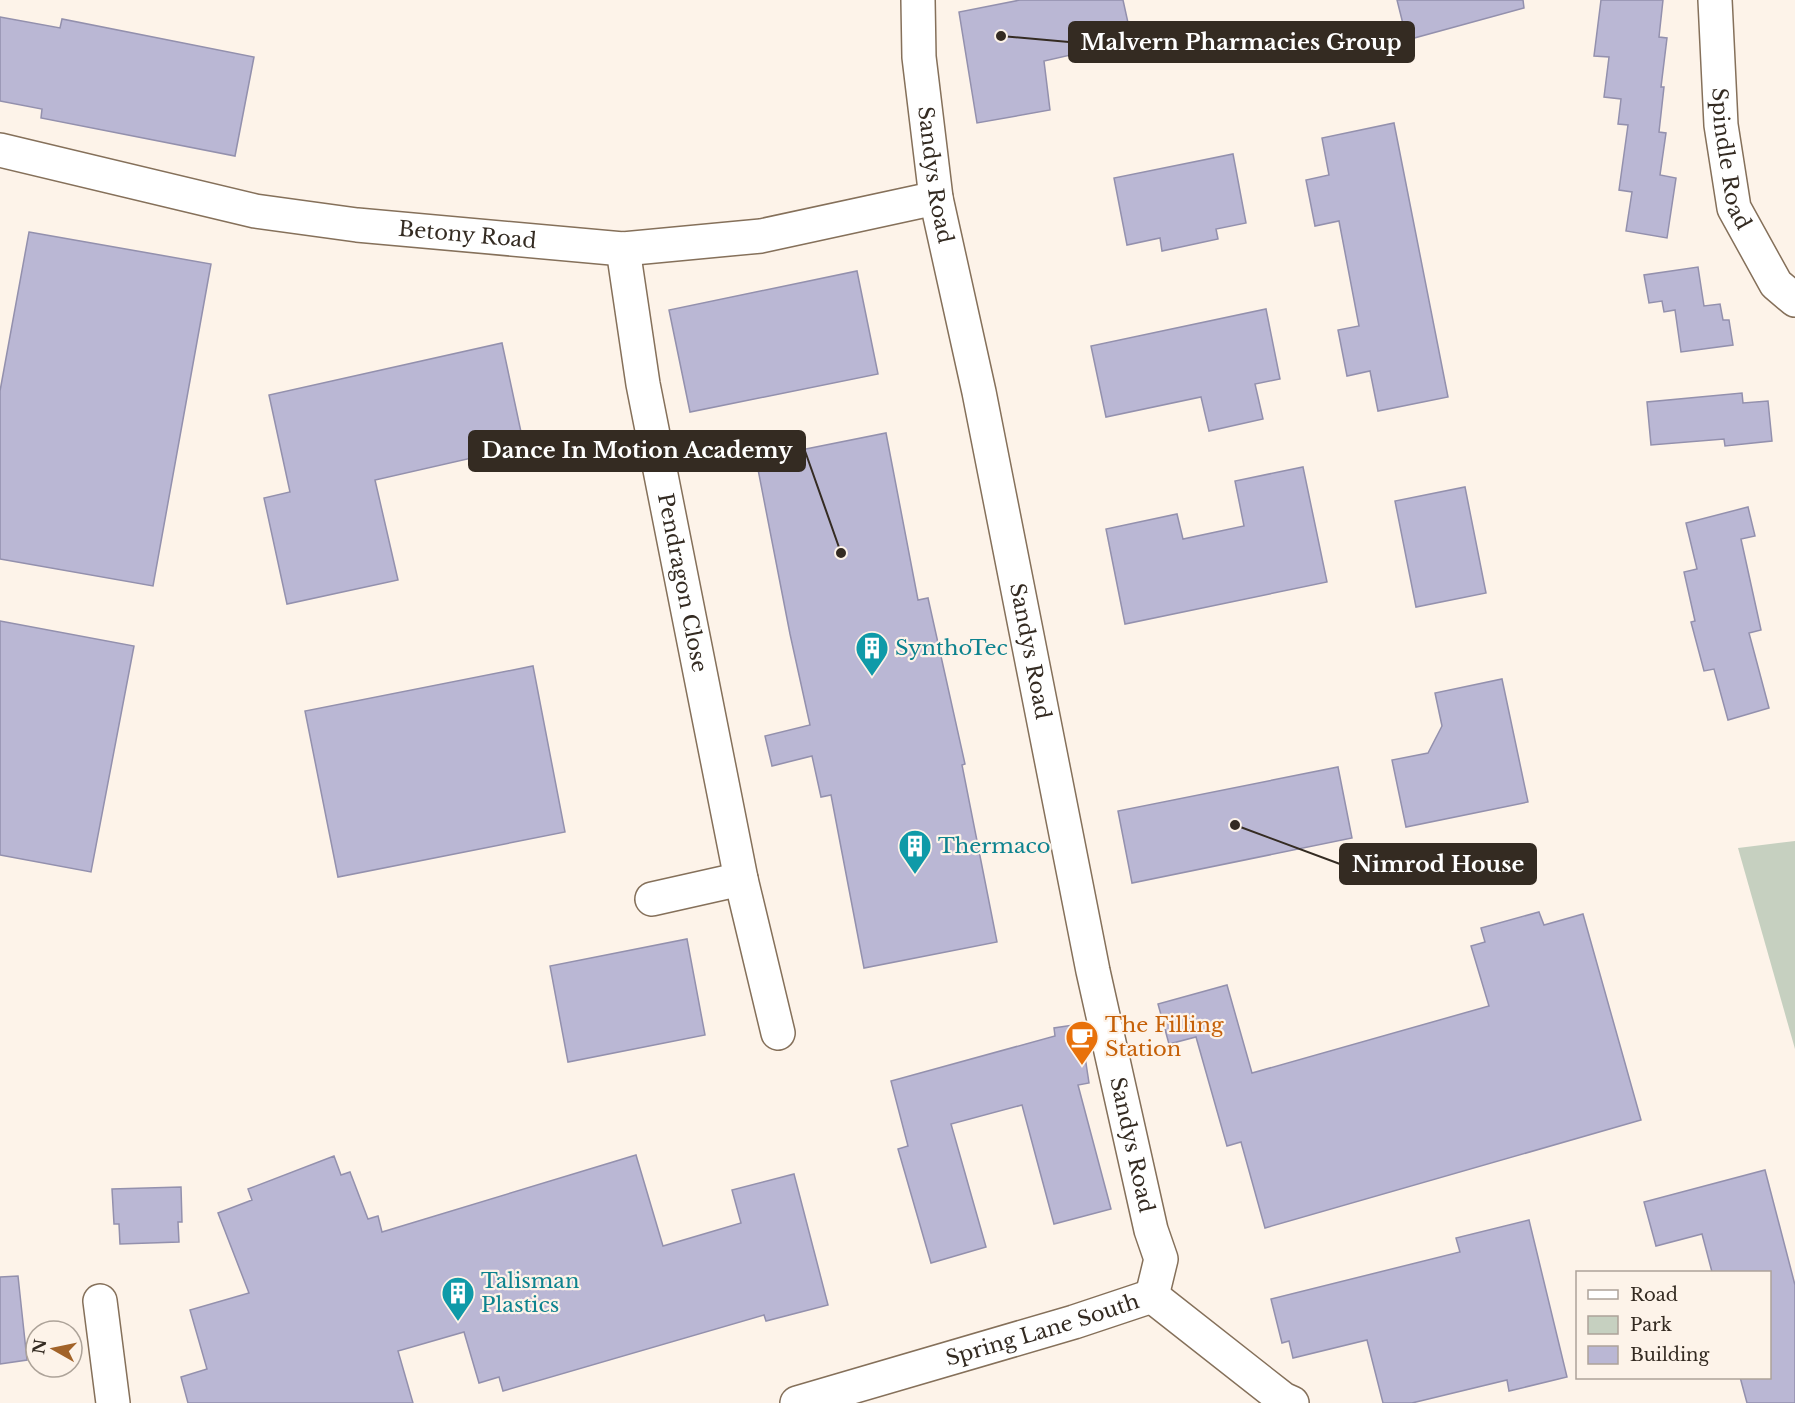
<svg xmlns="http://www.w3.org/2000/svg" width="1795" height="1403" viewBox="0 0 1795 1403" font-family="'Libre Baskerville',serif">
<rect width="100%" height="100%" fill="#fdf3e9"/>
<path fill="#c6d0c0" d="M 1795,841 L 1795,1049 L 1738,848 Z"/>
<path fill="#bab7d4" stroke="#9390ad" stroke-width="1.5" d="M 1020,0 L 1123,0 L 1132,41 L 1044,61 L 1050,110 L 977,123 L 959,12 Z
M 1397,0 L 1523,0 L 1524,8 L 1407,40 Z
M 1601,0 L 1663,0 L 1659,37 L 1667,38 L 1661,87 L 1664,87 L 1659,132 L 1666,133 L 1660,175 L 1676,178 L 1667,238 L 1626,231 L 1632,192 L 1619,190 L 1628,125 L 1618,124 L 1621,99 L 1604,97 L 1609,57 L 1594,56 Z
M 0,17 L 60,28 L 62,19 L 254,57 L 235,156 L 41,118 L 42,109 L 0,101 Z
M 1394,123 L 1448,397 L 1378,411 L 1370,371 L 1347,376 L 1338,330 L 1359,326 L 1339,221 L 1315,226 L 1306,180 L 1329,175 L 1322,138 Z
M 1233,154 L 1246,223 L 1216,229 L 1218,239 L 1162,251 L 1160,238 L 1127,245 L 1114,178 Z
M 29,232 L 211,264 L 153,586 L 0,559 L 0,391 Z
M 1698,267 L 1704,306 L 1720,304 L 1723,320 L 1729,320 L 1733,345 L 1681,352 L 1675,310 L 1664,312 L 1662,301 L 1649,303 L 1644,275 Z
M 857,271 L 878,374 L 690,412 L 669,310 Z
M 1266,309 L 1280,379 L 1255,384 L 1263,419 L 1209,431 L 1201,397 L 1106,417 L 1091,346 Z
M 502,343 L 524,446 L 375,480 L 398,580 L 287,604 L 264,498 L 290,492 L 269,395 Z
M 1742,393 L 1743,403 L 1768,401 L 1772,441 L 1725,446 L 1724,439 L 1651,445 L 1647,402 Z
M 886,433 L 918,600 L 928,598 L 965,764 L 962,765 L 997,942 L 864,968 L 831,795 L 821,797 L 812,756 L 772,766 L 765,736 L 810,725 L 790,634 L 756,459 Z
M 1303,467 L 1327,582 L 1125,624 L 1106,529 L 1177,514 L 1183,539 L 1244,526 L 1235,481 Z
M 1465,487 L 1486,593 L 1416,607 L 1395,501 Z
M 1748,507 L 1755,536 L 1741,539 L 1761,630 L 1749,633 L 1769,708 L 1728,720 L 1714,669 L 1704,671 L 1691,622 L 1695,621 L 1684,572 L 1697,569 L 1686,523 Z
M 0,621 L 134,646 L 91,872 L 0,855 Z
M 533,666 L 565,832 L 338,877 L 305,711 Z
M 1502,679 L 1528,802 L 1406,827 L 1392,760 L 1428,753 L 1442,726 L 1435,693 Z
M 1338,767 L 1352,838 L 1132,883 L 1118,811 Z
M 1539,912 L 1544,925 L 1583,914 L 1641,1120 L 1265,1228 L 1241,1142 L 1227,1146 L 1196,1037 L 1169,1044 L 1158,1004 L 1227,985 L 1252,1073 L 1489,1006 L 1471,946 L 1485,942 L 1481,928 Z
M 687,939 L 705,1035 L 568,1062 L 550,966 Z
M 1080,1024 L 1089,1083 L 1078,1085 L 1111,1209 L 1054,1224 L 1022,1105 L 951,1124 L 986,1247 L 931,1263 L 898,1149 L 908,1146 L 891,1081 L 1055,1036 L 1054,1028 Z
M 636,1155 L 663,1246 L 741,1223 L 732,1190 L 794,1174 L 828,1305 L 766,1321 L 764,1315 L 503,1391 L 499,1377 L 479,1383 L 464,1332 L 398,1351 L 413,1403 L 188,1403 L 181,1377 L 207,1369 L 190,1310 L 249,1293 L 218,1213 L 252,1200 L 248,1189 L 334,1156 L 341,1175 L 350,1172 L 368,1219 L 378,1216 L 382,1232 Z
M 1765,1170 L 1795,1285 L 1795,1403 L 1747,1403 L 1740,1377 L 1770,1377 L 1770,1272 L 1712,1272 L 1702,1234 L 1656,1246 L 1644,1202 Z
M 181,1187 L 182,1222 L 178,1222 L 179,1242 L 120,1244 L 119,1224 L 114,1224 L 112,1189 Z
M 1529,1220 L 1567,1377 L 1509,1391 L 1507,1380 L 1412,1403 L 1383,1403 L 1367,1340 L 1293,1358 L 1289,1341 L 1282,1343 L 1271,1299 L 1460,1252 L 1456,1238 Z
M 18,1276 L 27,1360 L 0,1364 L 0,1277 Z"/>
<g fill="none" stroke-linecap="round" stroke-linejoin="round">
<defs>
<g id="minor">
<path id="s1" d="M 918,0 L 919,57 L 936,198 L 979,392 L 1093,971 L 1151,1230 L 1161,1259 L 1152,1296"/>
<path id="s2" d="M 1715,0 L 1721,125 L 1734,208 L 1776,284 L 1795,300"/>
<path id="s3" d="M 0,150 L 255,211 L 357,225 L 623,249 L 761,236 L 936,198"/>
<path id="s4" d="M 623,249 L 643,384 L 741,879 L 778,1033"/>
<path d="M 652,899 L 741,879"/>
<path d="M 1152,1296 L 1283,1399 L 1292,1403"/>
<path d="M 100,1301 L 113,1403"/>
<path id="s5" d="M 797,1403 L 1074,1322 L 1152,1296"/>
</g>
</defs>
<use href="#minor" stroke="#85705a" stroke-width="36"/>
<use href="#minor" stroke="#fff" stroke-width="33"/>
</g>
<defs>
<symbol id="building-pin" viewBox="-11 -11 22 30"><path d="M0 17L-7.5 6A9.5 9.5 0 1 1 7.5 6Z" fill="#0f9aa8" stroke="#fdf3e9"/><path d="M-4-6H4V6H1V3H-1V6H-4ZM-2.5-4.3h1.7v1.8h-1.7ZM.8-4.3h1.7v1.8H.8ZM-2.5-1h1.7V.8h-1.7ZM.8-1h1.7V.8H.8Z" fill="#fff"/></symbol>
<symbol id="cafe-pin" viewBox="-11 -11 22 30"><path d="M0 17L-7.5 6A9.5 9.5 0 1 1 7.5 6Z" fill="#e8710a" stroke="#fdf3e9"/><path d="M-5.5-4.5H6V0H3Q3 3.5 0 3.5H-2.5Q-5.5 3.5-5.5 0ZM3-3.2v2h1.7v-2ZM-6 4.5H4V6H-6Z" fill="#fff"/></symbol>
</defs>
<g fill-rule="evenodd">
<use href="#building-pin" x="853" y="629" width="38" height="52"/>
<use href="#building-pin" x="896" y="827" width="38" height="52"/>
<use href="#cafe-pin" x="1063" y="1018" width="38" height="52"/>
<use href="#building-pin" x="439" y="1274" width="38" height="52"/>
</g>
<g text-anchor="middle" stroke-width="4.5" stroke-linejoin="round" paint-order="stroke">
<g font-size="21" fill="#342b22" stroke="#fdf3e9">
<text dy="7" stroke="none"><textPath href="#s2" startOffset="160">Spindle Road</textPath></text>
<text dy="7" stroke="none"><textPath href="#s1" startOffset="176">Sandys Road</textPath></text>
<text dy="7" stroke="none"><textPath href="#s3" startOffset="476">Betony Road</textPath></text>
<text dy="7" stroke="none"><textPath href="#s4" startOffset="339">Pendragon Close</textPath></text>
<text dy="7" stroke="none"><textPath href="#s1" startOffset="662">Sandys Road</textPath></text>
<text dy="7" stroke="none"><textPath href="#s1" startOffset="1166">Sandys Road</textPath></text>
<text dy="7" stroke="none"><textPath href="#s5" startOffset="256">Spring Lane South</textPath></text>
</g>
<g font-size="21" fill="#0d838f" stroke="#fdf3e9" text-anchor="start">
<text x="895" y="655">SynthoTec</text>
<text x="938" y="853">Thermaco</text>
<text x="481" y="1288">Talisman<tspan x="481" dy="24">Plastics</tspan></text>
</g>
<g font-size="21" fill="#c56008" stroke="#fdf3e9" text-anchor="start">
<text x="1105" y="1032">The Filling<tspan x="1105" dy="24">Station</tspan></text>
</g>
</g>
<path fill="none" stroke="#342b22" stroke-width="2" d="M1001 36L1069 42M841 553L805 451M1235 825L1340 864"/>
<g fill="#342b22" stroke="#fdf3e9" stroke-width="2">
<circle cx="1001" cy="36" r="6"/>
<circle cx="841" cy="553" r="6"/>
<circle cx="1235" cy="825" r="6"/>
</g>
<g fill="#342b22" stroke="#342b22" stroke-width="2">
<rect x="1069" y="22" width="345" height="40" rx="6"/>
<rect x="469" y="431" width="336" height="40" rx="6"/>
<rect x="1340" y="844" width="196" height="40" rx="6"/>
</g>
<g font-size="22" text-anchor="middle" font-weight="bold" fill="#fff">
<text x="1241" y="50">Malvern Pharmacies Group</text>
<text x="637" y="458">Dance In Motion Academy</text>
<text x="1438" y="872">Nimrod House</text>
</g>
<rect x="1576" y="1271" width="195" height="108" fill="#fdf3e9" stroke="#ada399" stroke-width="1.5"/>
<rect x="1588" y="1290" width="30" height="9" fill="#ffffff" stroke="#ada399" stroke-width="1.5"/>
<text x="1630" y="1301" font-size="18" fill="#342b22">Road</text>
<rect x="1588" y="1316" width="30" height="18" fill="#c6d0c0" stroke="#ada399" stroke-width="1.5"/>
<text x="1630" y="1331" font-size="18" fill="#342b22">Park</text>
<rect x="1588" y="1346" width="30" height="18" fill="#bab7d4" stroke="#ada399" stroke-width="1.5"/>
<text x="1630" y="1361" font-size="18" fill="#342b22">Building</text>
<g transform="translate(54 1349) rotate(279)"><circle r="28" fill="#fdf3e9" stroke="#ada399" stroke-width="1.5"/>
<path d="M0-4.5L10 22L0 15L-10 22Z" fill="#a26329"/>
<text y="-9" font-size="16" font-weight="bold" text-anchor="middle" fill="#342b22">N</text>
</g>
</svg>
